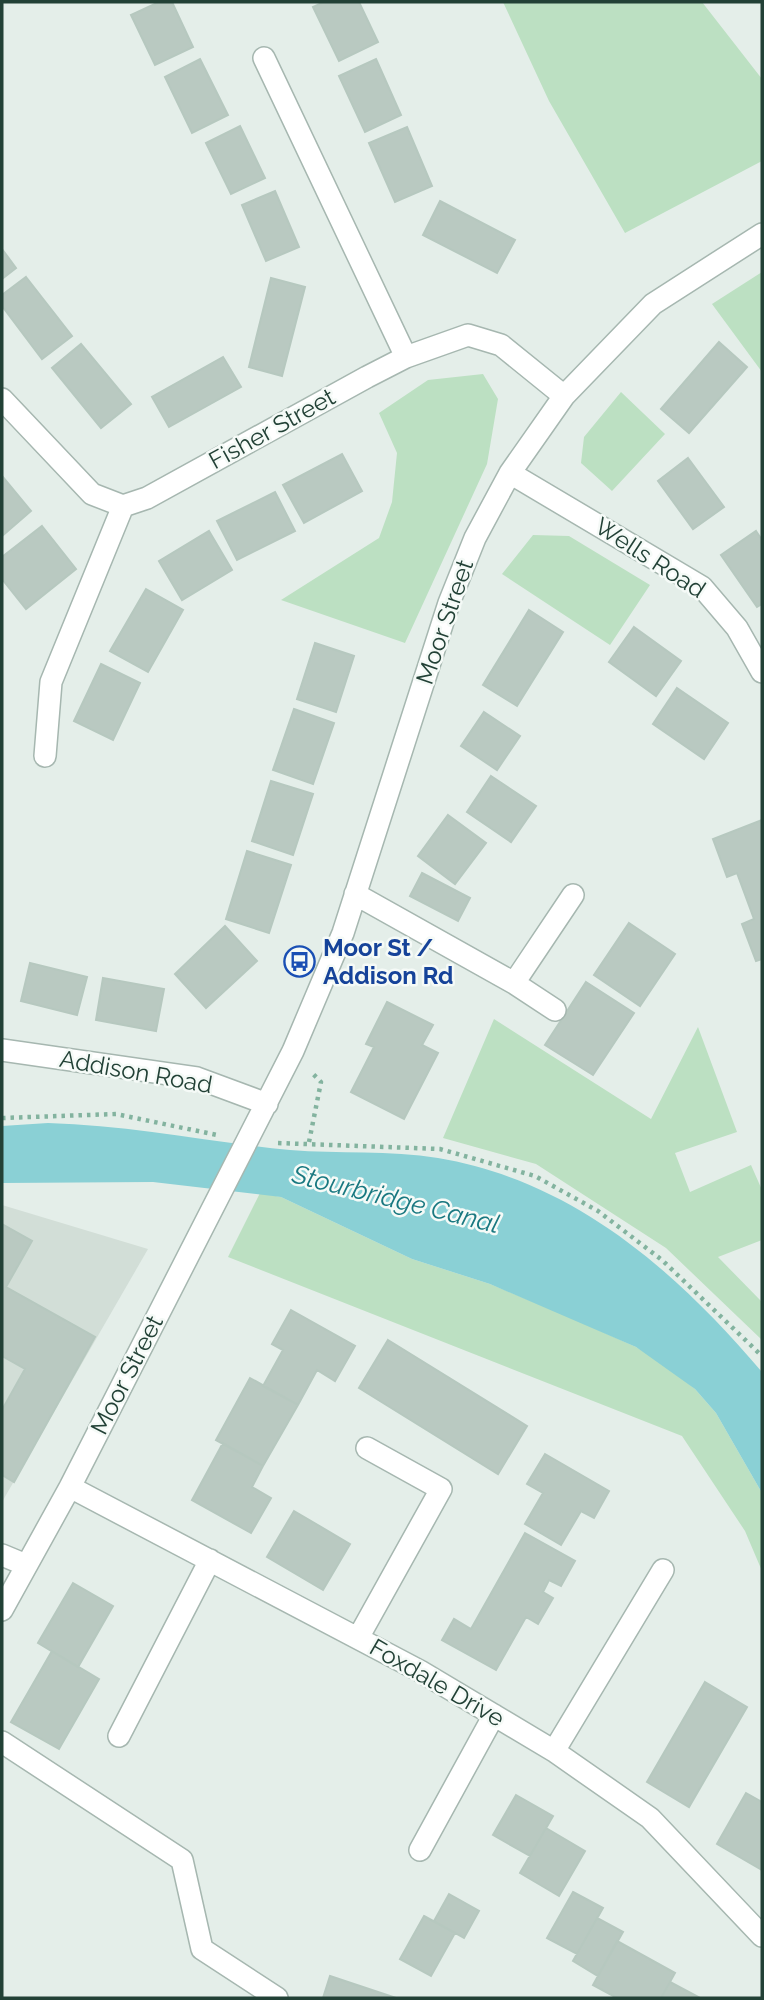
<svg xmlns="http://www.w3.org/2000/svg" width="764" height="2000" viewBox="0 0 764 2000" font-family="Raleway,sans-serif">
<rect width="100%" height="100%" fill="#e4eee9"/>
<path fill="#d2ded7" d="M 2,1205 L 148,1249 L 2,1502 Z"/>
<path fill="#bce0c2" d="M 503,2 L 702,2 L 762,79 L 762,161 L 625,233 L 549,101 Z
M 762,272 L 762,372 L 712,304 Z
M 483,374 L 498,399 L 487,464 L 405,643 L 281,600 L 379,538 L 392,502 L 397,453 L 379,413 L 428,380 Z
M 621,392 L 665,434 L 612,491 L 581,463 L 584,437 Z
M 533,535 L 569,536 L 650,585 L 610,645 L 502,574 Z
M 494,1019 L 651,1119 L 698,1027 L 737,1132 L 675,1153 L 690,1192 L 751,1165 L 762,1190 L 762,1240 L 718,1257 L 762,1302 L 762,1340 L 666,1248 L 536,1164 L 443,1138 Z
M 260,1193 L 281,1197 L 412,1259 L 490,1284 L 567,1316 L 636,1347 L 667,1366 L 695,1389 L 716,1413 L 762,1493 L 762,1571 L 745,1531 L 682,1436 L 228,1257 Z"/>
<path fill="#8ad0d5" d="M 48,1123 C 129,1125 209,1142 290,1150 C 338,1154 390,1150 438,1158 C 574,1181 675,1270 762,1372 L 762,1493 L 716,1413 L 695,1389 L 636,1347 L 490,1284 L 412,1259 L 281,1197 L 153,1182 L 2,1183 L 2,1126 Z"/>
<path fill="#b9c9c1" stroke="#b6c8bf" stroke-width="2" d="M 159,2 L 172,2 L 193,47 L 155,65 L 131,15 Z
M 324,2 L 359,2 L 378,42 L 339,61 L 313,7 Z
M 200,59 L 228,115 L 192,133 L 165,77 Z
M 376,59 L 401,115 L 365,132 L 339,76 Z
M 240,126 L 265,178 L 231,194 L 206,143 Z
M 407,127 L 432,186 L 395,202 L 369,143 Z
M 275,191 L 299,247 L 266,261 L 242,205 Z
M 440,201 L 515,240 L 497,273 L 423,235 Z
M 2,249 L 16,268 L 2,279 Z
M 26,277 L 72,336 L 42,359 L 2,306 L 2,295 Z
M 271,278 L 305,287 L 282,376 L 249,367 Z
M 719,342 L 747,367 L 689,433 L 661,409 Z
M 81,344 L 131,404 L 101,428 L 52,368 Z
M 223,357 L 241,387 L 169,427 L 152,397 Z
M 342,454 L 362,491 L 304,523 L 283,485 Z
M 688,458 L 724,507 L 693,529 L 658,481 Z
M 2,476 L 31,511 L 2,536 Z
M 275,492 L 295,531 L 237,560 L 217,521 Z
M 42,526 L 76,569 L 26,609 L 2,579 L 2,557 Z
M 209,531 L 232,570 L 182,600 L 159,561 Z
M 756,531 L 762,540 L 762,604 L 757,607 L 721,555 Z
M 146,589 L 183,610 L 148,672 L 110,651 Z
M 529,610 L 563,632 L 517,706 L 483,685 Z
M 634,627 L 681,661 L 656,696 L 609,662 Z
M 315,643 L 354,656 L 336,712 L 297,699 Z
M 101,664 L 140,683 L 113,740 L 74,721 Z
M 677,688 L 728,723 L 704,759 L 653,724 Z
M 294,709 L 334,723 L 313,784 L 273,770 Z
M 484,712 L 520,736 L 497,770 L 461,746 Z
M 491,776 L 536,806 L 511,842 L 467,812 Z
M 271,781 L 313,794 L 293,855 L 252,841 Z
M 448,815 L 486,843 L 455,884 L 418,856 Z
M 762,820 L 762,959 L 756,961 L 742,924 L 754,919 L 737,873 L 727,877 L 713,839 Z
M 247,851 L 291,865 L 269,933 L 226,919 Z
M 422,873 L 470,898 L 458,921 L 410,896 Z
M 629,923 L 675,954 L 640,1006 L 594,975 Z
M 225,926 L 257,961 L 206,1008 L 175,974 Z
M 30,963 L 87,977 L 77,1015 L 21,1001 Z
M 103,978 L 164,989 L 156,1031 L 96,1020 Z
M 586,982 L 634,1013 L 593,1075 L 545,1045 Z
M 387,1002 L 433,1025 L 422,1045 L 438,1053 L 404,1119 L 351,1092 L 374,1047 L 366,1044 Z
M 2,1224 L 32,1241 L 6,1287 L 95,1337 L 14,1482 L 2,1475 L 2,1410 L 25,1369 L 2,1356 Z
M 291,1310 L 355,1346 L 335,1381 L 317,1370 L 298,1405 L 263,1386 L 283,1350 L 272,1344 Z
M 388,1340 L 527,1426 L 498,1474 L 359,1388 Z
M 250,1378 L 298,1405 L 263,1466 L 216,1440 Z
M 223,1443 L 263,1466 L 252,1487 L 271,1498 L 251,1533 L 192,1500 Z
M 545,1454 L 609,1491 L 594,1518 L 581,1511 L 561,1545 L 525,1524 L 543,1493 L 527,1484 Z
M 294,1511 L 350,1544 L 323,1590 L 267,1557 Z
M 525,1533 L 575,1561 L 561,1586 L 549,1580 L 543,1592 L 553,1598 L 538,1624 L 526,1617 L 496,1670 L 442,1640 L 454,1619 L 471,1629 Z
M 73,1583 L 113,1606 L 78,1667 L 38,1643 Z
M 52,1651 L 99,1679 L 59,1749 L 11,1722 Z
M 705,1682 L 747,1707 L 689,1807 L 647,1782 Z
M 746,1793 L 762,1802 L 762,1870 L 717,1844 Z
M 516,1795 L 553,1816 L 530,1856 L 493,1835 Z
M 546,1828 L 585,1851 L 559,1896 L 520,1873 Z
M 573,1892 L 603,1908 L 577,1954 L 547,1938 Z
M 449,1894 L 479,1911 L 464,1938 L 434,1921 Z
M 424,1916 L 455,1933 L 431,1976 L 400,1959 Z
M 597,1918 L 623,1932 L 598,1976 L 573,1961 Z
M 617,1941 L 675,1973 L 661,1998 L 617,1998 L 593,1985 Z
M 330,1976 L 396,1998 L 323,1998 Z
M 670,1982 L 700,1998 L 661,1998 Z"/>
<g fill="none" stroke-linecap="round" stroke-linejoin="round">
<defs>
<path id="minor" d="M 264,58 L 406,357
M 2,399 L 92,494 L 123,506 L 147,498 L 367,377 L 406,357 L 468,335 L 501,345 L 564,396
M 510,473 L 702,587 L 737,628 L 762,672
M 45,756 L 51,682 L 123,506
M 355,894 L 514,983 L 555,1010
M 514,983 L 573,895
M 2,1050 L 197,1078 L 267,1104
M 70,1487 L 420,1671 L 554,1751 L 650,1818 L 762,1936
M 2,1555 L 26,1565
M 2,1610 L 70,1487 L 293,1051 L 343,933 L 449,603 L 475,538 L 510,473 L 564,396 L 653,304 L 762,234
M 358,1638 L 441,1489 L 367,1448
M 119,1736 L 210,1560
M 2,1742 L 182,1860 L 202,1949 L 277,1998
M 554,1751 L 663,1570
M 420,1850 L 494,1715"/>
</defs>
<use href="#minor" stroke="#a6b7b0" stroke-width="24"/>
<path stroke="#83b39f" stroke-width="4.5" stroke-dasharray="3.5 5" stroke-linecap="butt" d="M 2,1118 L 116,1114 L 217,1135
M 309,1142 L 321,1082 L 312,1073
M 278,1143 L 440,1149 L 535,1176 L 598,1211 L 662,1260 L 762,1356"/>
<use href="#minor" stroke="#fff" stroke-width="21"/>
</g>
<defs>
<symbol id="bus-ring" viewBox="-11 -11 22 22"><circle r="9.5" fill="#f5faf7" stroke="#1a4fb4" stroke-width="1.5"/><path d="M-5-6H5V4H4V6H2V4H-2V6H-4V4H-5ZM-3.5-4V0h7V-4ZM-3.5 1.2v1.5H-2V1.2ZM2 1.2v1.5H3.5V1.2Z" fill="#1a4fb4"/></symbol>
</defs>
<g fill-rule="evenodd">
<use href="#bus-ring" x="282" y="944" width="35" height="35"/>
</g>
<g text-anchor="middle" stroke-width="5" stroke-linejoin="round" paint-order="stroke">
<g font-size="24" fill="#224136" stroke="#f5faf7">
<text transform="translate(272 429) rotate(-29)" y="8">Fisher Street</text>
<text transform="translate(650 558) rotate(33)" y="8">Wells Road</text>
<text transform="translate(445 622) rotate(-71)" y="8">Moor Street</text>
<text transform="translate(136 1072) rotate(10)" y="8">Addison Road</text>
<text transform="translate(127 1375) rotate(-63)" y="8">Moor Street</text>
<text transform="translate(437 1683) rotate(30)" y="8">Foxdale Drive</text>
</g>
<g font-size="24" font-weight="bold" fill="#164399" stroke="#f5faf7" text-anchor="start">
<text x="323" y="956">Moor St /<tspan x="323" dy="28">Addison Rd</tspan></text>
</g>
<g font-size="26" font-style="italic" fill="#197880" stroke="#f5faf7">
<text transform="translate(396 1199) rotate(14)" y="9">Stourbridge Canal</text>
</g>
</g>
<rect width="764" height="2000" fill="none" stroke="#224136" stroke-width="7"/>
</svg>
